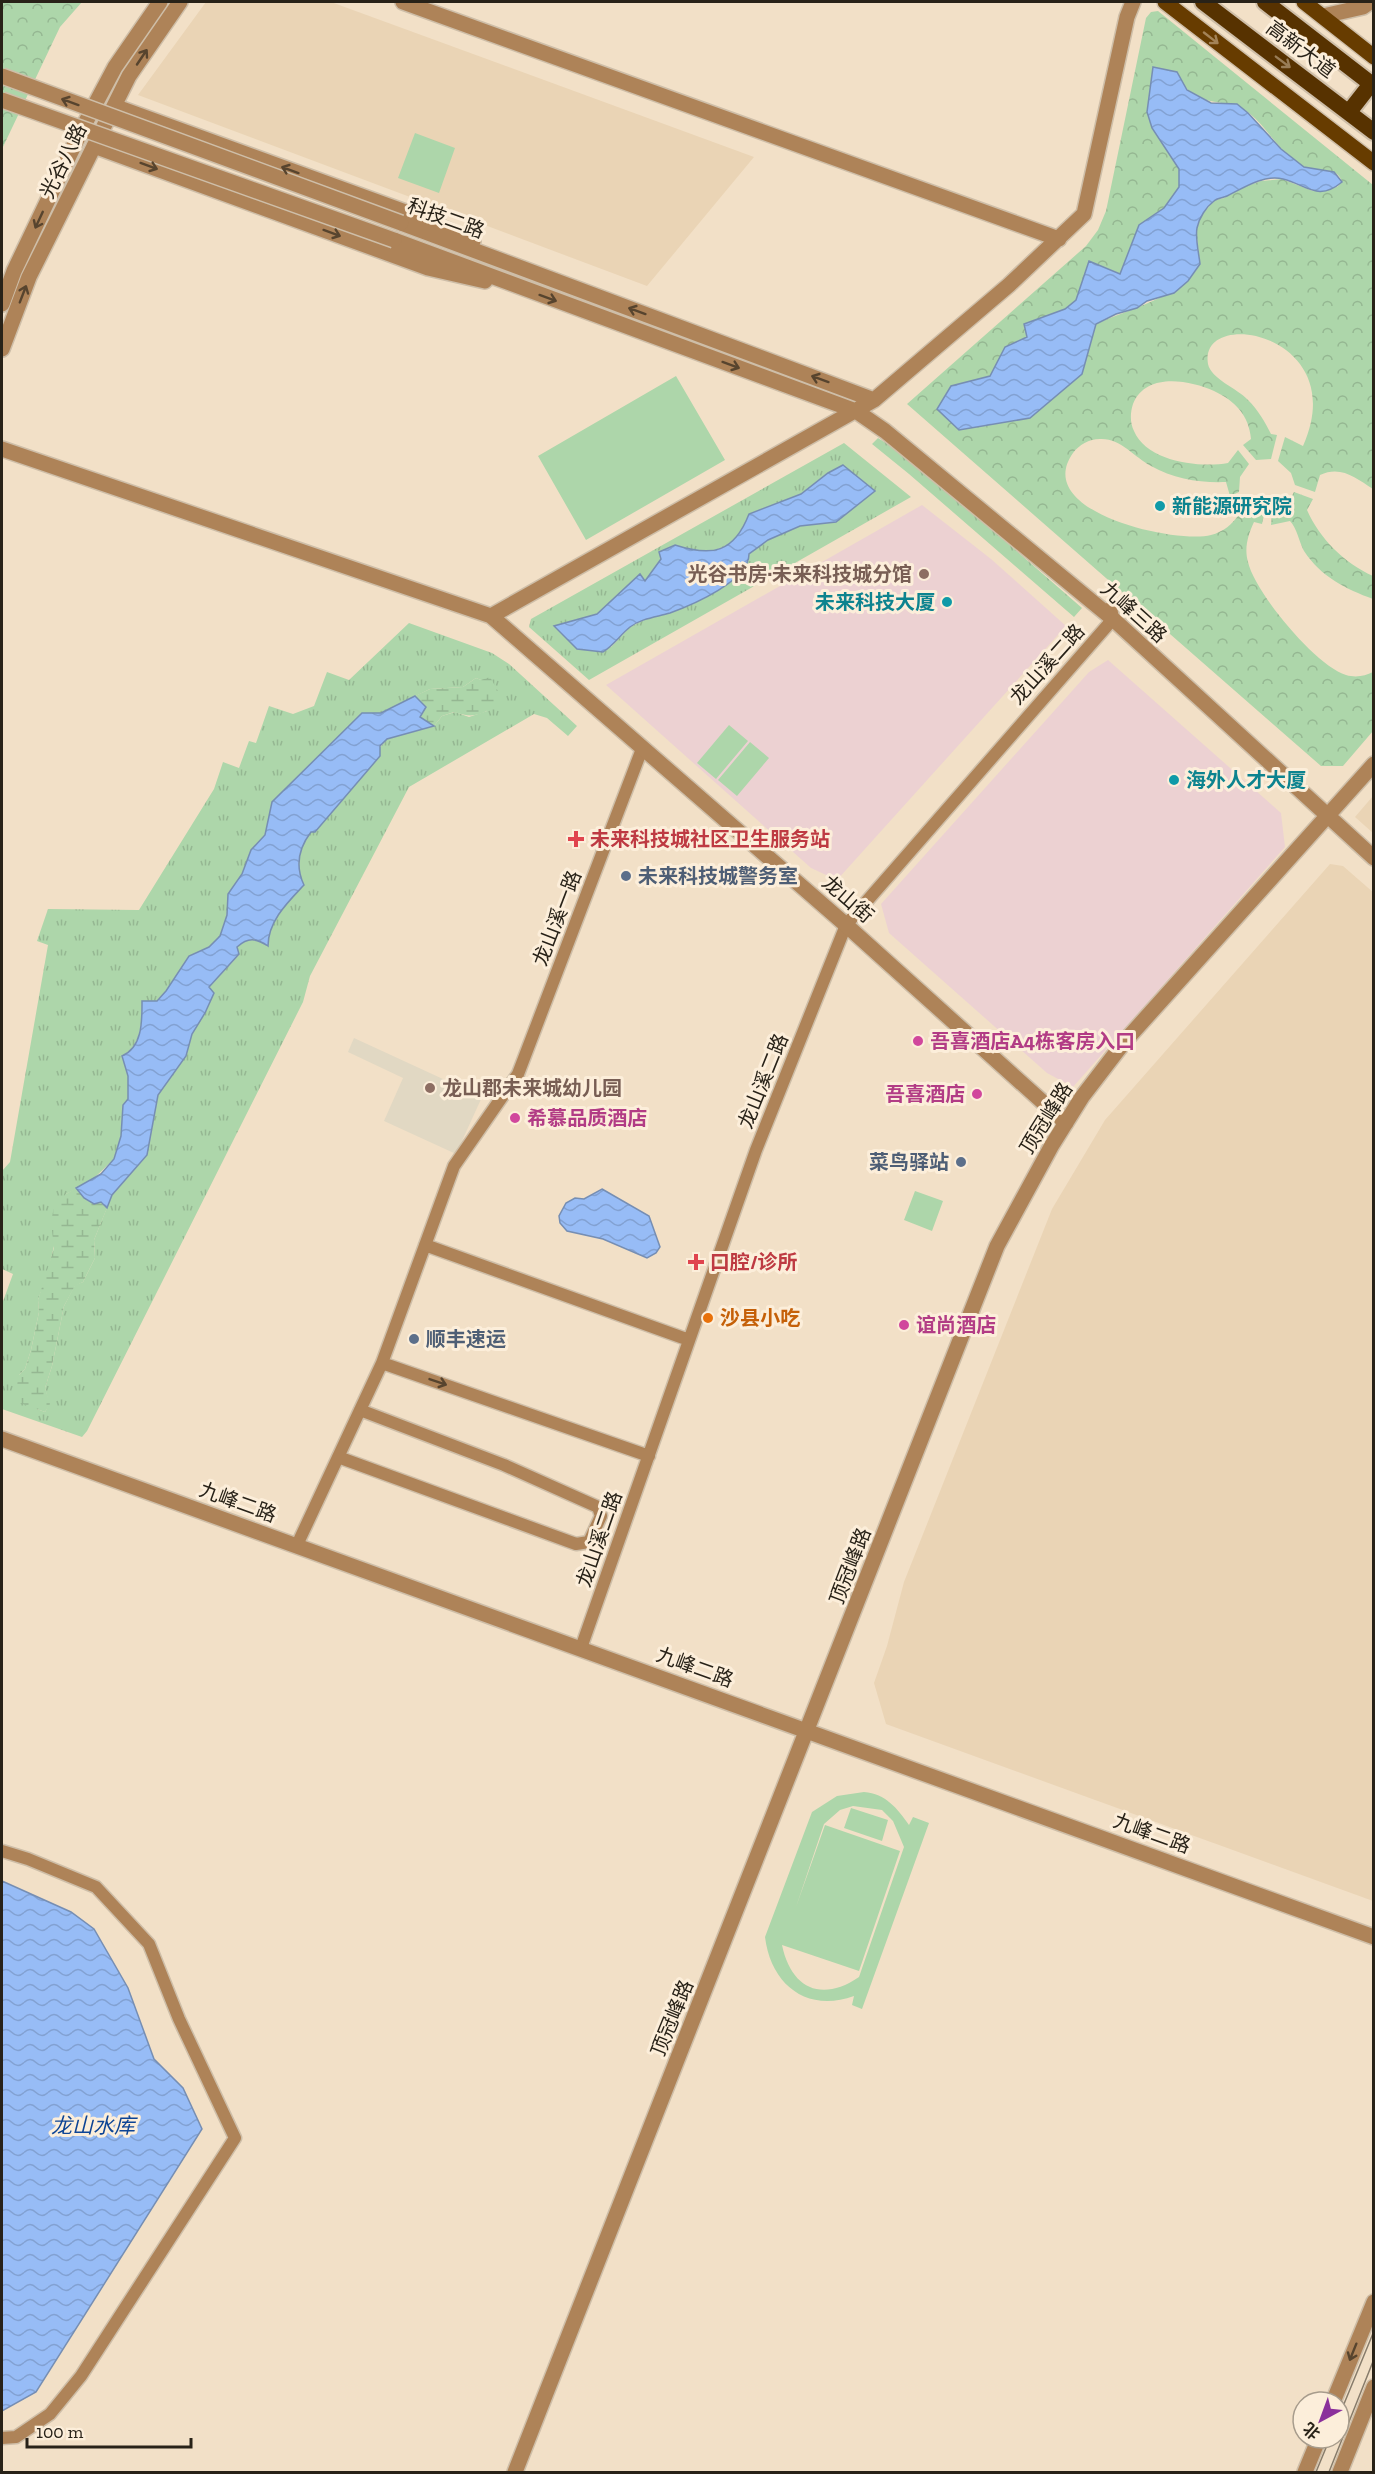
<svg xmlns="http://www.w3.org/2000/svg" width="1375" height="2474" viewBox="0 0 1375 2474" font-family="'Zilla Slab','Noto Sans SC',serif">
<defs>
<pattern id="grass-tufts" width="24" height="20" patternUnits="userSpaceOnUse" patternTransform="scale(1.5)"><rect width="24" height="20" fill="#add6aa"/><path d="M3 7l-1-3M5 7V3M7 7l1-3M15 17l-1-3M17 17v-4M19 17l1-3" fill="none" stroke="#95b792"/></pattern>
<pattern id="forest-crowns" width="20" height="18" patternUnits="userSpaceOnUse" patternTransform="scale(1.5)"><rect width="20" height="18" fill="#add6aa"/><path d="M2 6a3 3 0 1 1 6 0M12 15a3 3 0 1 1 6 0" fill="none" stroke="#95b792"/></pattern>
<pattern id="wetland-marsh" width="20" height="14" patternUnits="userSpaceOnUse" patternTransform="scale(1.5)"><rect width="20" height="14" fill="#add6aa"/><path d="M1 5h8M5 5V1M11 12h8M15 12V8" fill="none" stroke="#95b792"/></pattern>
<pattern id="water-waves" width="16" height="10" patternUnits="userSpaceOnUse" patternTransform="scale(1.5)"><rect width="16" height="10" fill="#97bcf6"/><path d="M0 5q4-4 8 0t8 0" fill="none" stroke="#82a1d2"/></pattern>
</defs>
<rect width="100%" height="100%" fill="#f2e0c7"/>
<path fill="#ecd1d2" d="M 922,505 L 991,559 L 1066,626 L 837,880 L 811,868 L 606,685 Z
M 1108,660 L 1281,813 L 1285,847 L 1073,1087 L 1047,1073 L 889,933 L 881,904 L 1089,672 Z"/>
<path fill="#ead4b5" d="M 206,2 L 331,2 L 754,157 L 647,286 L 138,95 Z
M 1373,796 L 1373,833 L 1355,817 Z
M 1330,864 L 1343,866 L 1374,893 L 1373,1901 L 886,1724 L 874,1683 L 887,1646 L 904,1582 L 1052,1209 L 1105,1120 Z"/>
<path fill="#e1d8c3" d="M 354,1038 L 482,1097 L 456,1154 L 384,1121 L 403,1078 L 348,1052 Z"/>
<path fill="url(#grass-tufts)" fill-rule="evenodd" d="M 878,438 L 910,458 L 1082,608 L 1074,617 L 909,474 L 872,444 Z
M 844,443 L 911,497 L 589,680 L 529,627 L 531,619 ZM 828,473 L 875,491 L 836,522 L 800,526 L 768,540 L 749,554 L 749,560 L 733,581 L 720,589 L 670,613 L 648,618 L 630,627 L 611,647 L 577,649 L 555,626 L 597,614 L 640,575 L 644,582 L 662,559 L 659,553 L 675,545 C 712,557 734,552 749,514 L 801,494 Z
M 409,623 L 492,653 L 509,664 L 577,726 L 568,736 L 547,718 L 534,714 L 409,787 L 310,976 L 303,1002 L 87,1431 L 82,1437 L 2,1409 L 2,1304 L 13,1274 L 2,1269 L 2,1171 L 10,1162 L 48,945 L 37,941 L 48,909 L 139,910 L 214,789 L 223,762 L 239,768 L 249,741 L 256,743 L 269,706 L 293,714 L 314,706 L 327,672 L 349,680 ZM 476,678 L 481,680 L 487,711 L 469,717 L 455,712 L 442,716 L 434,726 L 387,739 L 304,840 C 298,858 296,868 304,885 C 288,902 268,920 268,945 C 255,939 248,937 237,947 L 239,955 L 209,987 L 205,1013 L 192,1034 L 186,1056 L 158,1095 L 147,1155 L 112,1195 L 94,1240 L 95,1258 L 83,1282 L 75,1285 L 64,1306 L 52,1366 L 45,1388 L 49,1404 L 45,1412 L 37,1409 L 19,1375 L 25,1369 L 31,1350 L 39,1312 L 38,1300 L 48,1272 L 66,1194 L 90,1182 L 114,1159 L 121,1136 L 123,1105 L 128,1099 L 128,1076 L 122,1056 C 142,1047 142,1020 142,1001 L 156,1001 L 166,991 L 189,956 L 209,947 L 220,936 L 227,915 L 228,894 L 242,874 L 251,850 L 265,835 L 273,802 L 362,713 L 381,713 L 430,689 L 463,687 Z"/>
<path fill="url(#forest-crowns)" fill-rule="evenodd" d="M 2,2 L 82,2 L 60,27 L 2,149 Z
M 1158,11 L 1373,185 L 1373,489 C 1356,478 1341,465 1320,475 L 1315,492 L 1295,485 L 1291,473 L 1278,461 L 1285,437 L 1303,446 C 1353,334 1198,305 1208,364 C 1211,379 1237,388 1248,400 C 1258,410 1265,422 1271,434 L 1277,435 L 1271,459 L 1256,460 L 1243,445 L 1251,439 C 1249,415 1235,401 1214,391 C 1189,380 1146,372 1133,404 C 1130,413 1130,423 1134,431 C 1147,462 1200,468 1228,463 L 1238,450 L 1249,464 L 1240,477 L 1239,492 L 1230,496 L 1226,482 C 1200,483 1174,479 1151,466 C 1134,457 1121,438 1100,439 C 1089,439 1079,445 1073,453 C 1031,512 1175,544 1211,535 C 1223,532 1233,524 1239,514 L 1233,503 L 1241,499 L 1251,511 L 1264,515 L 1262,524 L 1254,522 C 1248,535 1244,548 1248,562 C 1255,593 1316,666 1346,675 C 1356,678 1365,676 1373,672 L 1373,731 L 1343,766 L 1321,766 L 907,404 L 1086,246 L 1098,230 L 1106,211 L 1146,18 L 1151,12 ZM 1153,67 L 1177,72 C 1194,113 1223,94 1249,113 C 1268,128 1279,153 1302,166 C 1314,173 1338,165 1342,182 L 1337,187 L 1313,191 L 1282,179 L 1261,181 L 1244,187 L 1224,198 L 1215,200 L 1202,214 L 1196,230 L 1200,264 C 1182,297 1128,309 1096,324 L 1089,346 L 1030,418 L 959,430 L 951,386 L 990,376 L 1028,337 L 1024,324 L 1065,309 L 1076,300 L 1089,262 L 1120,274 L 1139,225 L 1164,208 L 1179,187 L 1179,169 L 1152,128 L 1147,112 Z
M 1294,492 L 1313,499 L 1307,510 C 1320,539 1344,563 1373,576 L 1373,599 C 1346,589 1321,577 1304,551 C 1299,542 1297,528 1290,521 L 1271,525 L 1272,514 L 1286,507 Z"/>
<path fill="url(#wetland-marsh)" d="M 490,677 L 503,700 C 484,713 477,720 454,712 L 442,716 L 434,726 L 420,717 L 426,707 L 415,696 L 430,689 L 463,687 L 476,678 L 481,680 Z
M 76,1188 L 84,1198 L 100,1202 L 107,1208 L 94,1240 L 95,1258 L 83,1282 L 75,1286 L 64,1306 L 52,1366 L 45,1388 L 50,1404 L 45,1412 L 14,1401 L 19,1375 L 25,1369 L 31,1350 L 39,1312 L 38,1300 L 54,1248 L 51,1222 L 54,1207 L 66,1194 Z"/>
<path fill="#add6aa" fill-rule="evenodd" d="M 415,133 L 455,148 L 439,193 L 398,178 Z
M 676,376 L 725,460 L 586,540 L 538,456 Z
M 729,725 L 748,741 L 716,779 L 697,763 Z
M 750,742 L 769,758 L 737,796 L 718,780 Z
M 915,1191 L 943,1201 L 932,1231 L 904,1220 Z
M 864,1792 C 886,1794 897,1808 909,1825 L 913,1817 L 929,1823 L 862,2009 L 852,2005 L 854,1996 C 807,2013 771,1985 765,1937 L 812,1812 L 837,1796 ZM 853,1806 L 882,1810 L 893,1821 L 904,1847 L 859,1977 C 821,2003 791,1988 782,1945 L 859,1971 L 900,1851 L 825,1825 L 796,1907 L 824,1824 L 840,1810 Z
M 851,1808 L 888,1820 L 882,1841 L 844,1828 Z"/>
<path fill="url(#water-waves)" stroke="#768eb3" stroke-width="1.5" d="M 1153,67 L 1177,72 L 1187,90 L 1211,103 L 1237,104 L 1248,113 L 1281,149 L 1304,167 L 1334,172 L 1342,182 C 1318,202 1307,185 1283,179 C 1264,174 1243,188 1227,196 C 1223,198 1217,198 1214,201 C 1206,207 1199,218 1197,228 C 1195,238 1199,254 1200,264 L 1188,281 L 1174,293 L 1147,301 L 1137,308 L 1116,314 L 1096,324 L 1082,374 L 1030,418 L 959,430 L 937,409 L 951,386 L 990,376 L 1005,347 L 1027,337 L 1024,324 L 1065,309 L 1076,300 L 1089,261 L 1120,274 L 1139,225 L 1164,208 L 1179,187 L 1179,169 L 1152,128 L 1147,112 Z
M 843,465 L 875,491 L 836,522 L 800,526 L 768,540 L 749,554 C 749,581 692,605 670,613 C 657,617 642,618 630,627 C 620,635 615,644 603,652 L 577,649 L 554,626 L 597,614 L 640,574 L 645,581 L 661,559 L 659,552 L 675,545 C 712,557 734,553 749,514 L 801,494 L 828,473 Z
M 415,696 L 426,707 L 420,717 L 434,726 L 387,739 L 380,746 L 380,756 L 315,832 L 311,832 C 298,849 295,866 304,885 C 288,902 268,921 268,946 C 256,938 248,937 237,947 L 239,954 L 209,987 L 214,993 L 205,1013 L 192,1034 L 186,1056 L 158,1095 L 147,1155 L 112,1195 L 107,1208 L 101,1202 L 94,1204 L 84,1198 L 76,1188 L 101,1174 L 114,1159 L 121,1136 L 123,1105 L 128,1099 L 128,1076 L 122,1056 C 143,1047 142,1020 142,1001 L 157,1001 L 166,991 L 189,956 L 209,947 L 220,936 L 227,915 L 228,894 L 242,874 L 251,850 L 265,835 L 272,802 L 362,713 L 381,713 Z
M 602,1189 L 649,1216 L 660,1247 L 656,1253 L 647,1258 L 603,1239 L 567,1231 L 560,1223 L 559,1216 L 566,1203 L 575,1198 L 584,1199 Z
M 2,1881 L 71,1912 L 94,1929 L 128,1988 L 154,2059 L 183,2088 L 202,2129 L 36,2392 L 2,2411 Z"/>
<g fill="none" stroke-linecap="round" stroke-linejoin="round">
<defs>
<path id="minor" d="M 425,1245 L 689,1340
M 382,1363 L 649,1456
M 338,1457 L 576,1544 L 589,1542 L 601,1516 L 598,1507 L 504,1465 L 360,1410
M 297,1545 L 382,1363 L 454,1166 L 518,1074 L 642,749
M 581,1648 L 756,1150 L 846,925 L 1113,619 L 1111,607
M 2,1851 L 28,1859 L 96,1887 L 149,1944 L 179,2019 L 235,2138 L 81,2376 L 50,2414 L 16,2437 L 2,2438"/>
<path id="tertiary" d="M 403,2 L 1059,239
M 1323,16 L 1363,7 L 1370,2
M 114,106 L 411,214 L 473,241
M 94,146 L 428,268 L 485,281
M 401,223 L 874,400
M 394,240 L 856,411 L 885,431 L 1113,619 L 1374,858
M 2,304 L 14,271 L 82,129 L 115,67 L 160,2
M 2,349 L 29,277 L 129,76 L 180,2
M 2,449 L 491,616 L 846,925 L 1066,1123
M 491,616 L 874,400 L 1009,285 L 1084,214 L 1127,17 L 1133,2
M 2,1439 L 1374,1937
M 1333,2402 L 1374,2302
M 515,2472 L 997,1246 L 1052,1145 L 1082,1097 L 1125,1041 L 1374,764
M 1305,2472 L 1319,2438
M 1340,2472 L 1374,2387"/>
<path id="primary" d="M 1165,2 L 1374,163
M 1304,2 L 1374,57"/>
<path id="trunk" d="M 1203,2 L 1374,132
M 1265,2 L 1374,86
M 1349,112 L 1371,84"/>
</defs>
<use href="#minor" stroke="#cebea8" stroke-width="15"/>
<use href="#tertiary" stroke="#cebea8" stroke-width="18"/>
<use href="#primary" stroke="#cebea8" stroke-width="18"/>
<use href="#trunk" stroke="#cebea8" stroke-width="20"/>
<use href="#minor" stroke="#ae8358" stroke-width="12"/>
<use href="#tertiary" stroke="#ae8358" stroke-width="15"/>
<use href="#primary" stroke="#673c00" stroke-width="15"/>
<use href="#trunk" stroke="#573200" stroke-width="16"/>
<path stroke="#877c6b" stroke-width="1.5" d="M 1339,2416 L 1374,2331
M 1316,2472 L 1330,2438
M 1329,2472 L 1374,2359"/>
<defs>
<path id="tertiary-bridge" d="M 2,76 L 401,223
M 2,100 L 394,240"/>
</defs>
<use href="#tertiary-bridge" stroke="#cebea8" stroke-width="18" stroke-linecap="butt"/>
<use href="#tertiary-bridge" stroke="#ae8358" stroke-width="15"/>
</g>
<defs><path id="oneway-shaft" d="M-6 0H5M1.5-3L5.5 0L1.5 3" fill="none" stroke-width="1.6" stroke-linecap="round" stroke-linejoin="round" transform="scale(1.5)"/></defs>
<use stroke="#a38357" href="#oneway-shaft" transform="translate(1211 38) rotate(38)"/>
<g stroke="#57442e">
<use href="#oneway-shaft" transform="translate(142 57) rotate(-56)"/>
<use href="#oneway-shaft" transform="translate(70 102) rotate(-160)"/>
<use href="#oneway-shaft" transform="translate(149 166) rotate(20)"/>
<use href="#oneway-shaft" transform="translate(290 170) rotate(-160)"/>
<use href="#oneway-shaft" transform="translate(39 220) rotate(115)"/>
<use href="#oneway-shaft" transform="translate(332 233) rotate(20)"/>
<use href="#oneway-shaft" transform="translate(23 294) rotate(-69)"/>
<use href="#oneway-shaft" transform="translate(548 298) rotate(20)"/>
<use href="#oneway-shaft" transform="translate(637 311) rotate(-160)"/>
<use href="#oneway-shaft" transform="translate(731 365) rotate(20)"/>
<use href="#oneway-shaft" transform="translate(820 379) rotate(-160)"/>
<use href="#oneway-shaft" transform="translate(438 1382) rotate(19)"/>
<use href="#oneway-shaft" transform="translate(1353 2352) rotate(112)"/>
</g>
<use stroke="#997d57" href="#oneway-shaft" transform="translate(1283 62) rotate(37)"/>
<g fill="#0f9aa8" stroke="#fceeda" stroke-width="2">
<circle cx="1160" cy="506" r="6"/>
<circle cx="947" cy="602" r="6"/>
<circle cx="1174" cy="780" r="6"/>
</g>
<g fill="#8d6e63" stroke="#fceeda" stroke-width="2">
<circle cx="924" cy="574" r="6"/>
<circle cx="430" cy="1088" r="6"/>
</g>
<g fill="#e0444e" stroke="#fceeda" stroke-width="2">
<path d="M573 830h6v6h6v6h-6v6h-6v-6h-6v-6h6z"/>
<path d="M693 1253h6v6h6v6h-6v6h-6v-6h-6v-6h6z"/>
</g>
<g fill="#5c6f8a" stroke="#fceeda" stroke-width="2">
<circle cx="626" cy="876" r="6"/>
<circle cx="961" cy="1162" r="6"/>
<circle cx="414" cy="1339" r="6"/>
</g>
<g fill="#d1479c" stroke="#fceeda" stroke-width="2">
<circle cx="918" cy="1041" r="6"/>
<circle cx="977" cy="1094" r="6"/>
<circle cx="515" cy="1118" r="6"/>
<circle cx="904" cy="1325" r="6"/>
</g>
<circle fill="#e8710a" stroke="#fceeda" stroke-width="2" cx="708" cy="1318" r="6"/>
<g text-anchor="middle" stroke-width="6" stroke-linejoin="round" paint-order="stroke">
<g font-size="20" fill="#282218" stroke="#fceeda">
<text transform="translate(1301 49) rotate(37)" y="7">高新大道</text>
<text transform="translate(63 161) rotate(-64)" y="7">光谷八路</text>
<text transform="translate(446 218) rotate(20)" y="7">科技二路</text>
<text transform="translate(1134 612) rotate(42)" y="7">九峰三路</text>
<text transform="translate(1047 664) rotate(-48)" y="7">龙山溪二路</text>
<text transform="translate(848 899) rotate(41)" y="7">龙山街</text>
<text transform="translate(557 918) rotate(-69)" y="7">龙山溪一路</text>
<text transform="translate(763 1081) rotate(-68)" y="7">龙山溪二路</text>
<text transform="translate(1046 1118) rotate(-58)" y="7">顶冠峰路</text>
<text transform="translate(238 1502) rotate(20)" y="7">九峰二路</text>
<text transform="translate(599 1539) rotate(-71)" y="7">龙山溪二路</text>
<text transform="translate(850 1566) rotate(-69)" y="7">顶冠峰路</text>
<text transform="translate(695 1667) rotate(20)" y="7">九峰二路</text>
<text transform="translate(1152 1833) rotate(20)" y="7">九峰二路</text>
<text transform="translate(672 2018) rotate(-68)" y="7">顶冠峰路</text>
</g>
<g font-size="20" font-weight="bold" fill="#0d838f" stroke="#fceeda" text-anchor="start">
<text x="1172" y="513">新能源研究院</text>
<text x="935" y="609" text-anchor="end">未来科技大厦</text>
<text x="1186" y="787">海外人才大厦</text>
</g>
<g font-size="20" font-weight="bold" fill="#785e54" stroke="#fceeda" text-anchor="end">
<text x="912" y="581">光谷书房·未来科技城分馆</text>
<text x="442" y="1095" text-anchor="start">龙山郡未来城幼儿园</text>
</g>
<g font-size="20" font-weight="bold" fill="#be3a42" stroke="#fceeda" text-anchor="start">
<text x="590" y="846">未来科技城社区卫生服务站</text>
<text x="710" y="1269">口腔/诊所</text>
</g>
<g font-size="20" font-weight="bold" fill="#4e5e75" stroke="#fceeda" text-anchor="start">
<text x="638" y="883">未来科技城警务室</text>
<text x="949" y="1169" text-anchor="end">菜鸟驿站</text>
<text x="426" y="1346">顺丰速运</text>
</g>
<g font-size="20" font-weight="bold" fill="#b23c85" stroke="#fceeda" text-anchor="start">
<text x="930" y="1048">吾喜酒店A4栋客房入口</text>
<text x="965" y="1101" text-anchor="end">吾喜酒店</text>
<text x="527" y="1125">希慕品质酒店</text>
<text x="916" y="1332">谊尚酒店</text>
</g>
<g font-size="20" font-weight="bold" fill="#c56008" stroke="#fceeda" text-anchor="start">
<text x="720" y="1325">沙县小吃</text>
</g>
<g font-size="21" font-style="italic" fill="#0d4495" stroke="#fceeda">
<text x="93" y="2133">龙山水库</text>
</g>
</g>
<rect width="1375" height="2474" fill="none" stroke="#282218" stroke-width="6"/>
<g transform="translate(1321 2420) rotate(221)"><circle r="28" fill="#fceeda" stroke="#a79c8c" stroke-width="1.5"/>
<path d="M0-4.5L10 22L0 15L-10 22Z" fill="#8b309b"/>
<text y="-9" font-size="16" font-weight="bold" text-anchor="middle" fill="#282218">北</text>
</g>
<path d="M27 2438v9h164v-9" fill="none" stroke="#282218" stroke-width="3"/>
<text x="36" y="2438" font-size="18" fill="#282218" stroke="#fceeda" stroke-width="4.5" paint-order="stroke">100 m</text>
</svg>
